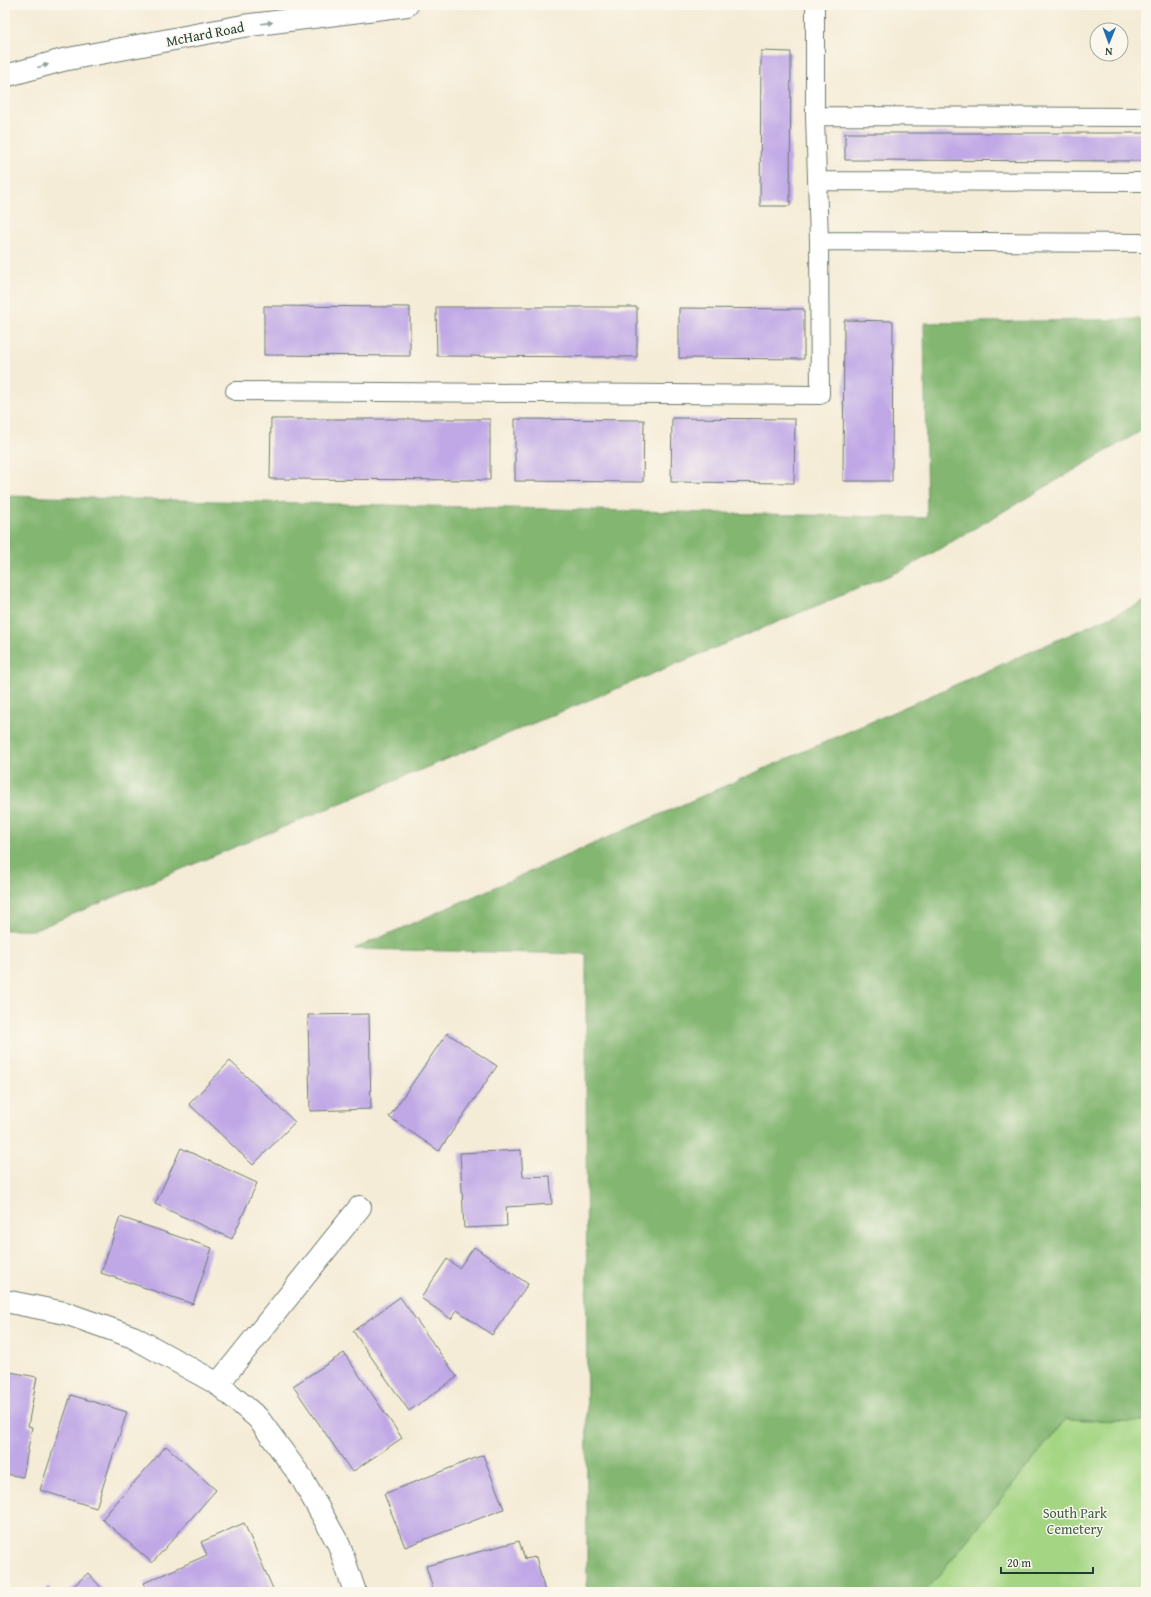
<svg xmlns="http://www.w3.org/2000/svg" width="1151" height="1597" viewBox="0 0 1151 1597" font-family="'Gentium Book Plus',serif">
<rect width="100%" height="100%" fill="#fbf7ec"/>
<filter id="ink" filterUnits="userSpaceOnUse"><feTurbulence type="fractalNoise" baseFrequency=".025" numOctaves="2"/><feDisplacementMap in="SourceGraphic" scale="8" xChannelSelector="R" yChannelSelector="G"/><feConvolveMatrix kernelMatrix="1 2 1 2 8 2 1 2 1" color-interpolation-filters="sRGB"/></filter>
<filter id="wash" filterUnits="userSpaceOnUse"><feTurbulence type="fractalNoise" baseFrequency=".012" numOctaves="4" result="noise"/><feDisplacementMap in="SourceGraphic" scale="16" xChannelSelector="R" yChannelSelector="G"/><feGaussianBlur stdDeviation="0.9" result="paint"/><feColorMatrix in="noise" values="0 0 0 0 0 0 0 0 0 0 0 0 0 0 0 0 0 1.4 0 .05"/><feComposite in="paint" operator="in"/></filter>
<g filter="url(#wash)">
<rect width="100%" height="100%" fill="#f5ecd7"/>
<path fill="#a4d583" stroke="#62895c" d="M 1066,1419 L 1146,1422 L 1146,1592 L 925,1592 Z"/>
<path fill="#83b671" stroke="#517a52" d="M 1146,319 L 1146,428 L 905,569 L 35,930 L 5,930 L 5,496 L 927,518 L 924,323 Z
M 1146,601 L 1146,1422 L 1066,1419 L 925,1592 L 587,1592 L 586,954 L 354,949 Z"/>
<g id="blocks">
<path fill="#c0a8e6" d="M 761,51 L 791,52 L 790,206 L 760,206 Z
M 845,133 L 1146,133 L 1146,161 L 845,160 Z
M 264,306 L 410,307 L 410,356 L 264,355 Z
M 436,307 L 637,307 L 637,357 L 437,356 Z
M 679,308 L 804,309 L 804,359 L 679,358 Z
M 844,320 L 893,321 L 892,481 L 843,481 Z
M 672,418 L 795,419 L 794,483 L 671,482 Z
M 271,419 L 490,419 L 490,480 L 270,479 Z
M 515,419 L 644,420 L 643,482 L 515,481 Z
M 369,1014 L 371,1109 L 310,1111 L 308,1015 Z
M 447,1033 L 497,1066 L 439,1151 L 389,1117 Z
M 230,1061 L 295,1122 L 253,1165 L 189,1104 Z
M 181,1148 L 257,1183 L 232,1239 L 155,1204 Z
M 521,1150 L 523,1177 L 550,1176 L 552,1204 L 506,1207 L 507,1226 L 464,1228 L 460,1153 Z
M 120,1217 L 212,1248 L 193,1304 L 101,1273 Z
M 474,1247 L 528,1284 L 492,1335 L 457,1310 L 451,1319 L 421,1298 L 447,1259 L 459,1268 Z
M 400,1297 L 457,1377 L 409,1411 L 353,1331 Z
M 344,1353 L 402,1438 L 352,1472 L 293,1386 Z
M 5,1371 L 37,1377 L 28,1426 L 32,1427 L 23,1477 L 5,1474 Z
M 71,1395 L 127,1412 L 96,1508 L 40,1490 Z
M 166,1446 L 216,1490 L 152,1563 L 102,1519 Z
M 483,1455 L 504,1509 L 405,1547 L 384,1494 Z
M 244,1523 L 274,1591 L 148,1592 L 144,1583 L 207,1555 L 201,1542 Z
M 519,1541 L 525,1559 L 536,1557 L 545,1592 L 425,1592 L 433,1589 L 426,1566 Z
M 88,1573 L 105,1592 L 67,1592 Z
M 49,1586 L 54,1592 L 42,1592 Z"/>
</g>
</g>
<g filter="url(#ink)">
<use href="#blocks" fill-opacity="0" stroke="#6a7a6d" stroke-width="1"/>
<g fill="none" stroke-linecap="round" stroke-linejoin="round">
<defs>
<path id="service" d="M 815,5 L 815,116 L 1146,117
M 815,116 L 819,241
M 817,181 L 1146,182
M 235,391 L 820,395 L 819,241 L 1146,243"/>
<path id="minor" d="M 5,1301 L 65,1313 L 133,1337 L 218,1384 L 258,1418 L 301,1477 L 339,1545 L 355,1592
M 218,1384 L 360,1207"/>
<path id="secondary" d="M 5,76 L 63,60 L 243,26 L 407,5"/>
</defs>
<use href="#service" stroke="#6a7a6d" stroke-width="20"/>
<use href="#minor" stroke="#6a7a6d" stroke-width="24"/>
<use href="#secondary" stroke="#6a7a6d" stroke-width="24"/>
<use href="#service" stroke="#fff" stroke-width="18"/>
<use href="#minor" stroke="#fff" stroke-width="22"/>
<use href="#secondary" stroke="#fff" stroke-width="22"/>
</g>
<defs><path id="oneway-solid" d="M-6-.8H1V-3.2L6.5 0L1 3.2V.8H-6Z"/></defs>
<g fill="#8f9e9a">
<use href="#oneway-solid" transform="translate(267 23) rotate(-7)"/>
<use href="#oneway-solid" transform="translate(43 66) rotate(-15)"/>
</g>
</g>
<g text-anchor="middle" stroke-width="3" stroke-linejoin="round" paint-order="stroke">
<g font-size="14" fill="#1f3d34" stroke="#fbf7ec">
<text transform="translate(205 34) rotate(-11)" y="5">McHard Road</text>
</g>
<g font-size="14" fill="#3a5b44" stroke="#fbf7ec">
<text x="1075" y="1518">South Park<tspan x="1075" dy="16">Cemetery</tspan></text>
</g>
</g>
<rect width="1151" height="1597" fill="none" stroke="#fbf7ec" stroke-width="20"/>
<g transform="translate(1109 42) rotate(181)"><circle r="19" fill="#fbf7ec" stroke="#a3ada2"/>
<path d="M0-3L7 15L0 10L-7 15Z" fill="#1f6fb2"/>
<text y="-6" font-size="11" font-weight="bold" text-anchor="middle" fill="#1f3d34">N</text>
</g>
<path d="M1001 1567v6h92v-6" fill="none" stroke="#1f3d34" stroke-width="2"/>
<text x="1007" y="1567" font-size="12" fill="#1f3d34" stroke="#fbf7ec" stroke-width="3" paint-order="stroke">20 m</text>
</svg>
